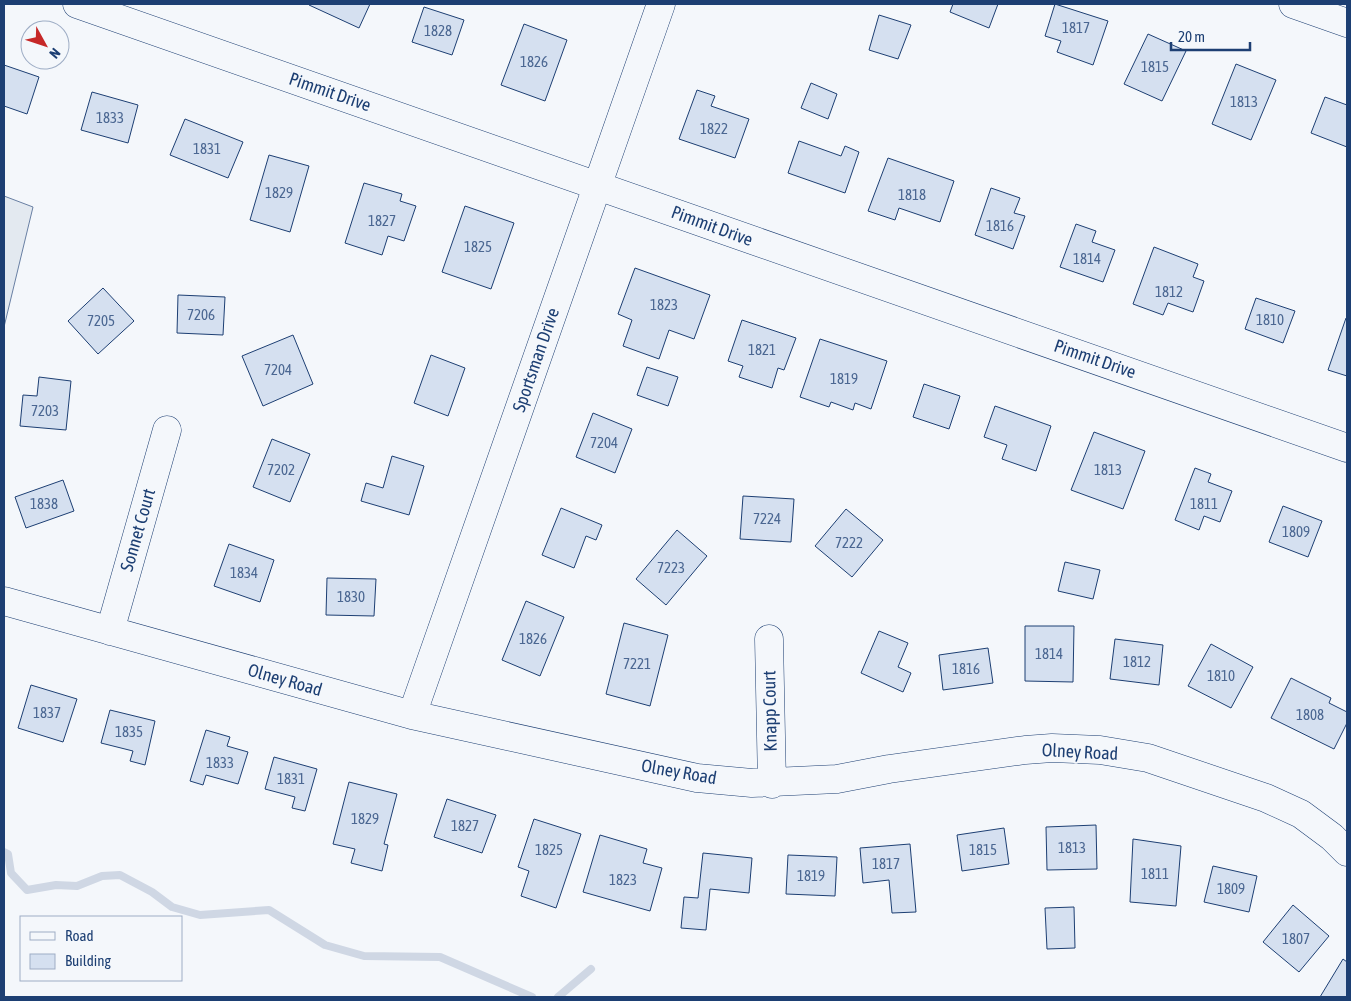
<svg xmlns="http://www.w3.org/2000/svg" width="1351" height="1001" viewBox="0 0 1351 1001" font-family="'Asap Condensed',sans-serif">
<rect width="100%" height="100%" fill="#f4f7fb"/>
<path fill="#e3e9f0" stroke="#687fa3" d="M 4,196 L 33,207 L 4,327 Z"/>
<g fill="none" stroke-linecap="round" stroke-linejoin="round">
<path stroke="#cfd7e4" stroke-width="8" d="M 4,852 L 8,854 L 11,873 L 27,890 L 56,885 L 77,886 L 102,876 L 120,875 L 152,892 L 172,907 L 200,915 L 269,910 L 325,945 L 364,956 L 440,957 L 532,997
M 558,997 L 591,969"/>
</g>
<path fill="#d5e0f0" stroke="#1d3f73" d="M 309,4 L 370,4 L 359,28 L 309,5 Z
M 953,4 L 998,4 L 989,28 L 950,12 Z
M 1055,4 L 1108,21 L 1093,65 L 1057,52 L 1061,41 L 1045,36 Z
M 424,7 L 464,20 L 452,55 L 412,42 Z
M 879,15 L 911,25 L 898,59 L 869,50 Z
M 524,24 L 567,40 L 545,101 L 501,85 Z
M 1148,34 L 1186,51 L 1162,101 L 1124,84 Z
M 1236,64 L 1276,80 L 1251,140 L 1212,124 Z
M 4,65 L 39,77 L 27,114 L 4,106 Z
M 811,83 L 837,94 L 828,119 L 801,108 Z
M 697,90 L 715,96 L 711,106 L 749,119 L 735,158 L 679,139 Z
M 92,92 L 138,105 L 128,143 L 81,130 Z
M 1325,97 L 1347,105 L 1347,147 L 1311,133 Z
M 185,119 L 243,142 L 228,178 L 170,155 Z
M 799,141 L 841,156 L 845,146 L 859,152 L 845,193 L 788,173 Z
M 269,155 L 309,166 L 290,232 L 250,220 Z
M 888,158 L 954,181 L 940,222 L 899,208 L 895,220 L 868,211 Z
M 364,183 L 402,194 L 400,201 L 416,206 L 404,241 L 388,236 L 382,255 L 345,243 Z
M 991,188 L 1020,198 L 1014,213 L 1025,216 L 1013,249 L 975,235 Z
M 465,206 L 514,223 L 491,289 L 442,272 Z
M 1076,224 L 1096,231 L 1092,242 L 1115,250 L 1103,282 L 1060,267 Z
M 1154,247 L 1198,264 L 1193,277 L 1204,281 L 1193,312 L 1168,303 L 1163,315 L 1133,304 Z
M 635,268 L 710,295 L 694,339 L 669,330 L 659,359 L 623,346 L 632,320 L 618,314 Z
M 103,288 L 134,321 L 98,354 L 68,321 Z
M 178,295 L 225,297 L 223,335 L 177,333 Z
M 1256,298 L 1295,311 L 1283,343 L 1245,329 Z
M 1346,318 L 1347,318 L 1347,376 L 1328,370 Z
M 742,320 L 796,338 L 784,370 L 778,368 L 772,388 L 739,377 L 743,366 L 728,361 Z
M 293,335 L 313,384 L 263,406 L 242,356 Z
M 820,339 L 887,361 L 871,409 L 855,403 L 853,410 L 831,402 L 829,407 L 800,397 Z
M 431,355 L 465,368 L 448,416 L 414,403 Z
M 647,367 L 678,377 L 668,406 L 637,395 Z
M 39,377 L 71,381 L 66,430 L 20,426 L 23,395 L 37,396 Z
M 924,384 L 960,396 L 949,429 L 913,417 Z
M 995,406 L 1051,426 L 1036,471 L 1002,459 L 1007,445 L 984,437 Z
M 593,413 L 632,429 L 615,473 L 576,457 Z
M 1094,432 L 1145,451 L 1123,509 L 1071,490 Z
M 272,439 L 310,454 L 290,502 L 253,487 Z
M 392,456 L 424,466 L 409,515 L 361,501 L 366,483 L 383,488 Z
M 1195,468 L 1211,474 L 1208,482 L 1232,491 L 1220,522 L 1204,516 L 1199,530 L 1175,520 Z
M 63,480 L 74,511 L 26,528 L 15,497 Z
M 743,496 L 794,499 L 791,542 L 740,539 Z
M 1283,506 L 1322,521 L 1308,557 L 1269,542 Z
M 561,508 L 602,525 L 596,540 L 586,536 L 574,568 L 542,555 Z
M 846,509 L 883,540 L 852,577 L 815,546 Z
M 677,530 L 707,556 L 666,605 L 636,579 Z
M 229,544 L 274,560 L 260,602 L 214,586 Z
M 1065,562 L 1100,570 L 1093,599 L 1058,591 Z
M 327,578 L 376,579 L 374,616 L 326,615 Z
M 526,601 L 564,617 L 540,676 L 502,660 Z
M 624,623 L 668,635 L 650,706 L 606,694 Z
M 1025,626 L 1074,626 L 1073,682 L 1025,681 Z
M 879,631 L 908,643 L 898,667 L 911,673 L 903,692 L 861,673 Z
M 1115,639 L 1163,645 L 1159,685 L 1110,679 Z
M 1211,644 L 1253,667 L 1231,708 L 1188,686 Z
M 988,648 L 993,683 L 943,690 L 939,655 Z
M 1291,678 L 1331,698 L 1329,703 L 1347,712 L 1347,723 L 1334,749 L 1271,718 Z
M 31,685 L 77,699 L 63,742 L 18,728 Z
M 110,710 L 155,721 L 145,765 L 130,761 L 133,751 L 101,743 Z
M 206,730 L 230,737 L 227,746 L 248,752 L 238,784 L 206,775 L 203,785 L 190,781 Z
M 274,757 L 317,769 L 305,811 L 292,808 L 295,797 L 265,789 Z
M 349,782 L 397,794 L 384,844 L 388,845 L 382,871 L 351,863 L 355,849 L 333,844 Z
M 447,799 L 496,815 L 482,853 L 434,837 Z
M 534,819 L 581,834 L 556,908 L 521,896 L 529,871 L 518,867 Z
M 1096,825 L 1097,869 L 1047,870 L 1046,827 Z
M 1004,828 L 1009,864 L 962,871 L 957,835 Z
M 600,835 L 647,849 L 643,863 L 662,868 L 650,911 L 583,892 Z
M 1133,839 L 1181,846 L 1176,906 L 1130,902 Z
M 910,844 L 916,912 L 892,913 L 889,880 L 863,883 L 860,848 Z
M 703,853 L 752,858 L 749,893 L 710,889 L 706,930 L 681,928 L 684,897 L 698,898 Z
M 788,855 L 837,857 L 835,896 L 786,894 Z
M 1213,866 L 1257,876 L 1249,912 L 1204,902 Z
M 1293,905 L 1329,936 L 1299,972 L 1263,942 Z
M 1074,907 L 1075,948 L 1047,949 L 1045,908 Z
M 1343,959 L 1347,962 L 1347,997 L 1320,997 Z"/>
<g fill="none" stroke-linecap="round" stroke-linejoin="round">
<defs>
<path id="minor" d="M 77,4 L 1347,448
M 1293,4 L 1347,23
M 4,601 L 412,715 L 697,778 L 752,783 L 837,779 L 889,769 L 1025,750 L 1052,748 L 1100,750 L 1148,758 L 1266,798 L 1301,814 L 1332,837 L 1347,852
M 110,631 L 167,430
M 769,639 L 772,784
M 412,715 L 661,4"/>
</defs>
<use href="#minor" stroke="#1d3f73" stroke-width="29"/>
<use href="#minor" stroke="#f4f7fb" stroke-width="28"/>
</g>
<g text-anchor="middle" stroke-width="4" stroke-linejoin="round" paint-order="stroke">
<g font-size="15" fill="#4b6792">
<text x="1076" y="33">1817</text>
<text x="438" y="36">1828</text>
<text x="534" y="67">1826</text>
<text x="1155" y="72">1815</text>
<text x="1244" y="107">1813</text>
<text x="110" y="123">1833</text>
<text x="714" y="134">1822</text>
<text x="207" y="154">1831</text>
<text x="279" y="198">1829</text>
<text x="912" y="200">1818</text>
<text x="382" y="226">1827</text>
<text x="1000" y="231">1816</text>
<text x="478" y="252">1825</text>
<text x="1087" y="264">1814</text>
<text x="1169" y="297">1812</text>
<text x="664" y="310">1823</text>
<text x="201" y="320">7206</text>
<text x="1270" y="325">1810</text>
<text x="101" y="326">7205</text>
<text x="762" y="355">1821</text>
<text x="278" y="375">7204</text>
<text x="844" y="384">1819</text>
<text x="45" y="416">7203</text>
<text x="604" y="448">7204</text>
<text x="281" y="475">7202</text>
<text x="1108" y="475">1813</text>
<text x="44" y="509">1838</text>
<text x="1204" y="509">1811</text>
<text x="767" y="524">7224</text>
<text x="1296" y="537">1809</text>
<text x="849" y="548">7222</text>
<text x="671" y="573">7223</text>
<text x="244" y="578">1834</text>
<text x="351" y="602">1830</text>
<text x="533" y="644">1826</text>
<text x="1049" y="659">1814</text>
<text x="1137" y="667">1812</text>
<text x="637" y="669">7221</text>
<text x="966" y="674">1816</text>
<text x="1221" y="681">1810</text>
<text x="47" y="718">1837</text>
<text x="1310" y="720">1808</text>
<text x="129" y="737">1835</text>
<text x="220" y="768">1833</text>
<text x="291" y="784">1831</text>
<text x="365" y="824">1829</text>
<text x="465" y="831">1827</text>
<text x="1072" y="853">1813</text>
<text x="549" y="855">1825</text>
<text x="983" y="855">1815</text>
<text x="886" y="869">1817</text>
<text x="1155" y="879">1811</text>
<text x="811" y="881">1819</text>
<text x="623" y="885">1823</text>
<text x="1231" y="894">1809</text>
<text x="1296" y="944">1807</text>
</g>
<g font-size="18" fill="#1d3f73" stroke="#f4f7fb">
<text transform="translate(330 92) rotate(19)" y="6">Pimmit Drive</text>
<text transform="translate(712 226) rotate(20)" y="6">Pimmit Drive</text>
<text transform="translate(1095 359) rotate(19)" y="6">Pimmit Drive</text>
<text transform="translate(536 360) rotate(-71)" y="6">Sportsman Drive</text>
<text transform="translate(138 530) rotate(-74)" y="6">Sonnet Court</text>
<text transform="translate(285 680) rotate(16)" y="6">Olney Road</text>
<text transform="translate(770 711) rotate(-91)" y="6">Knapp Court</text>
<text transform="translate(1080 752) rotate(3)" y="6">Olney Road</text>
<text transform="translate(679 772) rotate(10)" y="6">Olney Road</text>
</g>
</g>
<rect width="1351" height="1001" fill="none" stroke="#1d3f73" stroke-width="10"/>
<rect x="20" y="916" width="162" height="65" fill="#f4f7fb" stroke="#9eadc5"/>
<rect x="30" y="932" width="25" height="8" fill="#f4f7fb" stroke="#9eadc5"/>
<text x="65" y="941" font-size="15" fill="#1d3f73">Road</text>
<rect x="30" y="954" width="25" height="15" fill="#d5e0f0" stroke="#9eadc5"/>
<text x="65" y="966" font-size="15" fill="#1d3f73">Building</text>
<g transform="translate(45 45) rotate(130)"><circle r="24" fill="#f4f7fb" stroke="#9eadc5"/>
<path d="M0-4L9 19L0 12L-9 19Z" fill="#c62828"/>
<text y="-8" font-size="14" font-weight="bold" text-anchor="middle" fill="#1d3f73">N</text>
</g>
<path d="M1171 42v8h79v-8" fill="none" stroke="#1d3f73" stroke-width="2.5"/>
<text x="1178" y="42" font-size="15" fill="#1d3f73" stroke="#f4f7fb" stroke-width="4" paint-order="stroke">20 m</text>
</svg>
